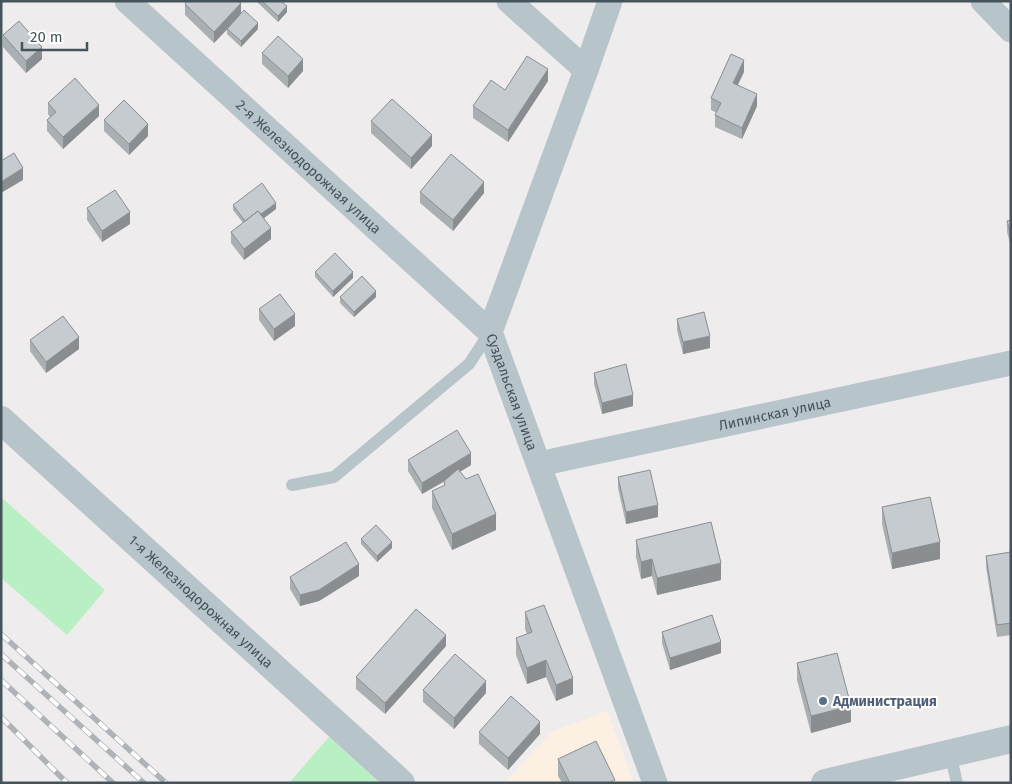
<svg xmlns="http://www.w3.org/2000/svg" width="1012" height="784" viewBox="0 0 1012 784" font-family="'Fira Sans',sans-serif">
<rect width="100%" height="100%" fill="#efeced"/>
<path fill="#fcf0e3" d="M 607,711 L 634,783 L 505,783 L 551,732 Z"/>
<path fill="#b8efc3" d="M 1,497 L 105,590 L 67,635 L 1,578 Z
M 329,737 L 380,783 L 289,783 Z"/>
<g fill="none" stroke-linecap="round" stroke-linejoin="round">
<path stroke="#b7c4ca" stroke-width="12" d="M 292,485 L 334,477 L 469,364 L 490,332
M 950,753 L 957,783"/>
<g stroke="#b7c4ca" stroke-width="25">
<path id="s1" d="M 127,1 L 490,332"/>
<path d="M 509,1 L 586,70"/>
<path id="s2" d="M 610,1 L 586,70 L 490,332 L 655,783"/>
<path d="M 983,1 L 1011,30"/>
<path id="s3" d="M 539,464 L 1011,363"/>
</g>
<g stroke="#b7c4ca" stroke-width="28">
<path id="s4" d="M 1,420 L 401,783"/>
<path d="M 825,783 L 1011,739"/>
</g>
<defs>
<path id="rail" d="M 1,634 L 166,783
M 1,654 L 144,783
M 1,680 L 113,783
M 1,717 L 67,783"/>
</defs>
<use href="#rail" stroke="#aeb3b7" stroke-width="5.5"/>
<use href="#rail" stroke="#fff" stroke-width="4" stroke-dasharray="11" stroke-linecap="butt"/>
</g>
<path fill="#aaafb2" d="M 256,1 L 281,1 L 287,12 L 278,22 Z
M 185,4 L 241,14 L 258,29 L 241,47 L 227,34 L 227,29 L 214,43 L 185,15 Z
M 3,35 L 42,59 L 26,73 L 3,47 Z
M 262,53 L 303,71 L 288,88 L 262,64 Z
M 744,72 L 738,85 L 757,106 L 742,139 L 715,127 L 715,115 L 717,113 L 711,110 L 711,98 Z
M 548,81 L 508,142 L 473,118 L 473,106 L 505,90 Z
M 48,103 L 99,116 L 63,149 L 47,131 L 47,120 L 50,117 L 48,114 Z
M 104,120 L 148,136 L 129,155 L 104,131 Z
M 371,121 L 432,146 L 411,169 L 371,133 Z
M 420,192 L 484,193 L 453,231 L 420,203 Z
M 233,205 L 276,209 L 264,218 L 271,239 L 244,260 L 231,243 L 231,232 L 243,223 L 233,210 Z
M 87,208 L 130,224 L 102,242 L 87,220 Z
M 1011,220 L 1011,247 L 1007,232 L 1007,221 Z
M 315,272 L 353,278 L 333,297 L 315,277 Z
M 340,297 L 376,297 L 354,317 L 340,303 Z
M 259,309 L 295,326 L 274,341 L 259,320 Z
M 677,319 L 710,348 L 683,354 L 677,330 Z
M 30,340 L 79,349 L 46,373 L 30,351 Z
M 594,373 L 633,406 L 602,414 L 594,384 Z
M 408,460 L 471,465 L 460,472 L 496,530 L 452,550 L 432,508 L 432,491 L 444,486 L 444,482 L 422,494 L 408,471 Z
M 618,477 L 658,517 L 626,524 L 618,488 Z
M 882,507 L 940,559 L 892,569 L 882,524 Z
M 361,539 L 392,548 L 377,562 L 361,544 Z
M 636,540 L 721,580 L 657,595 L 652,576 L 641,579 L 636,557 Z
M 1011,552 L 1011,635 L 997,637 L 986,567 L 986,556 Z
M 359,576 L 319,601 L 300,606 L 290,589 L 290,577 Z
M 525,612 L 573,694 L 556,701 L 546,677 L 527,684 L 516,655 L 516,638 L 527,634 L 525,629 Z
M 662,632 L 721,653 L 670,670 L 662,643 Z
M 446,646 L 385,714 L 356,689 L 356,677 Z
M 797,663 L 851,722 L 811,733 L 797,680 Z
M 423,690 L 486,693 L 454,729 L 423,702 Z
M 479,732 L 540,734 L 508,770 L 479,744 Z
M 558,759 L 615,783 L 562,783 L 558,776 Z"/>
<path fill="#8b8e91" d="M 241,3 L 241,15 L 214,43 L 214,32 Z
M 287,6 L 287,12 L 278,22 L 278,16 Z
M 258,23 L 258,29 L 241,47 L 241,41 Z
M 42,47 L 42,59 L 26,73 L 26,61 Z
M 303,59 L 303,71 L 288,88 L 288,76 Z
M 744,60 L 744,72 L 733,94 L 733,83 Z
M 548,69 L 548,81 L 508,142 L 508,130 Z
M 757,94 L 757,106 L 742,139 L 742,128 Z
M 99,105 L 99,116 L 63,149 L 63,137 Z
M 148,124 L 148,136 L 129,155 L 129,144 Z
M 432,135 L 432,146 L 411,169 L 411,158 Z
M 23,168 L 23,180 L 1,193 L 1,182 Z
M 484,182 L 484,193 L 453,231 L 453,220 Z
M 276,203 L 276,209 L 248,230 L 248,224 Z
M 130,212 L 130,224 L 102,242 L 102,231 Z
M 271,228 L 271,239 L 244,260 L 244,249 Z
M 353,272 L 353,278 L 333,297 L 333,291 Z
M 376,291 L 376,297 L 354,317 L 354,312 Z
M 295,314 L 295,326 L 274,341 L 274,329 Z
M 710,336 L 710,348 L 683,354 L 683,342 Z
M 79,337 L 79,349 L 46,373 L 46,362 Z
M 633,395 L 633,406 L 602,414 L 602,403 Z
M 471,453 L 471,465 L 422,494 L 422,483 Z
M 658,505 L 658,517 L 626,524 L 626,512 Z
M 496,514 L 496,530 L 452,550 L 452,534 Z
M 392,542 L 392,548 L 377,562 L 377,556 Z
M 940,542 L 940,559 L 892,569 L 892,553 Z
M 652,559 L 652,576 L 641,579 L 641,562 Z
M 721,563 L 721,580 L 657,595 L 657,578 Z
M 359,564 L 359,576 L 319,601 L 300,606 L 300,595 Z
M 446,635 L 446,646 L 385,714 L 385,703 Z
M 721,642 L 721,653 L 670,670 L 670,658 Z
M 546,660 L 546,677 L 527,684 L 527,668 Z
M 573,678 L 573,694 L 556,701 L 556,685 Z
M 486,681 L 486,693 L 454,729 L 454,718 Z
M 851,706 L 851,722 L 811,733 L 811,716 Z
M 540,722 L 540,734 L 508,770 L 508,758 Z"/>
<path fill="#c6cbcf" stroke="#8b8e91" d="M 187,1 L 238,1 L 241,3 L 214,32 L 185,4 Z
M 262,1 L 281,1 L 287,6 L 278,16 Z
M 244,10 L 258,23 L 241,41 L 227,29 Z
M 19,21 L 42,47 L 26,61 L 3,35 Z
M 278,36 L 303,59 L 288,76 L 262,53 Z
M 731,54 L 744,60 L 733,83 L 757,94 L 742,128 L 715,115 L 721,103 L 711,98 Z
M 527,56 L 548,69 L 508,130 L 473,106 L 491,80 L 505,90 Z
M 75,78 L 99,105 L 63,137 L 47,120 L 56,112 L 48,103 Z
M 392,99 L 432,135 L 411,158 L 371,121 Z
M 124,100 L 148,124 L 129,144 L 104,120 Z
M 14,153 L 23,168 L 1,182 L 1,161 Z
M 451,154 L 484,182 L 453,220 L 420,192 Z
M 262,183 L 276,203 L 261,214 L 258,211 L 245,221 L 233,205 Z
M 115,190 L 130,212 L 102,231 L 87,208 Z
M 258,211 L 271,228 L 244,249 L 231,232 Z
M 1011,220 L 1011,235 L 1007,221 Z
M 335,253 L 353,272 L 333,291 L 315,272 Z
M 362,276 L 376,291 L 354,312 L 340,297 Z
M 280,294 L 295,314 L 274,329 L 259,309 Z
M 704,312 L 710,336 L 683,342 L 677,319 Z
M 63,316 L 79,337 L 46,362 L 30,340 Z
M 626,364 L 633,395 L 602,403 L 594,373 Z
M 457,430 L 471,453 L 422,483 L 408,460 Z
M 458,469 L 466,479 L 478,474 L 496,514 L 452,534 L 432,491 L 445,485 L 444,481 Z
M 650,470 L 658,505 L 626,512 L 618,477 Z
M 930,497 L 940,542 L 892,553 L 882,507 Z
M 711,522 L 721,563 L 657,578 L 652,559 L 641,562 L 636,540 Z
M 376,525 L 392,542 L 377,556 L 361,539 Z
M 346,542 L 359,564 L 319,590 L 300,595 L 290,577 Z
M 1011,552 L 1011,623 L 997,625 L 986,556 Z
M 544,605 L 573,678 L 556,685 L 546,660 L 527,668 L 516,638 L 532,632 L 525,612 Z
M 416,609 L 446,635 L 385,703 L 356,677 Z
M 712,615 L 721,642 L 670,658 L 662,632 Z
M 837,653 L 851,706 L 811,716 L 797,663 Z
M 455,654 L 486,681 L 454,718 L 423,690 Z
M 511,696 L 540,722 L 508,758 L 479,732 Z
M 596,741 L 615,780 L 609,783 L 570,783 L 558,759 Z"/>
<circle fill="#5c6f8a" stroke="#fff" stroke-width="2" cx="823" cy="701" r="5"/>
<g text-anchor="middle" stroke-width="4" stroke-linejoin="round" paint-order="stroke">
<g font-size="14" fill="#44545a" stroke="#fff">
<text dy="5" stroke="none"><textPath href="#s1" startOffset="246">2-я Железнодорожная улица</textPath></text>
<text dy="5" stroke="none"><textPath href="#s2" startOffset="416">Суздальская улица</textPath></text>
<text dy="5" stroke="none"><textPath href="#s3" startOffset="241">Липинская улица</textPath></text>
<text dy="5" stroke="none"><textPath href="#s4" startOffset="270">1-я Железнодорожная улица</textPath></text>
</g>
<g font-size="14" font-weight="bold" fill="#4e5e75" stroke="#fff" text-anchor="start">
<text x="833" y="706">Администрация</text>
</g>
</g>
<rect width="1012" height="784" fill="none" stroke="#44545a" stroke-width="5"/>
<path d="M22 42v8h65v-8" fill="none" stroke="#44545a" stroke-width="2.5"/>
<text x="30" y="42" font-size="15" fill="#44545a" stroke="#ffffff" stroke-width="4" paint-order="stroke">20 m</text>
</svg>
